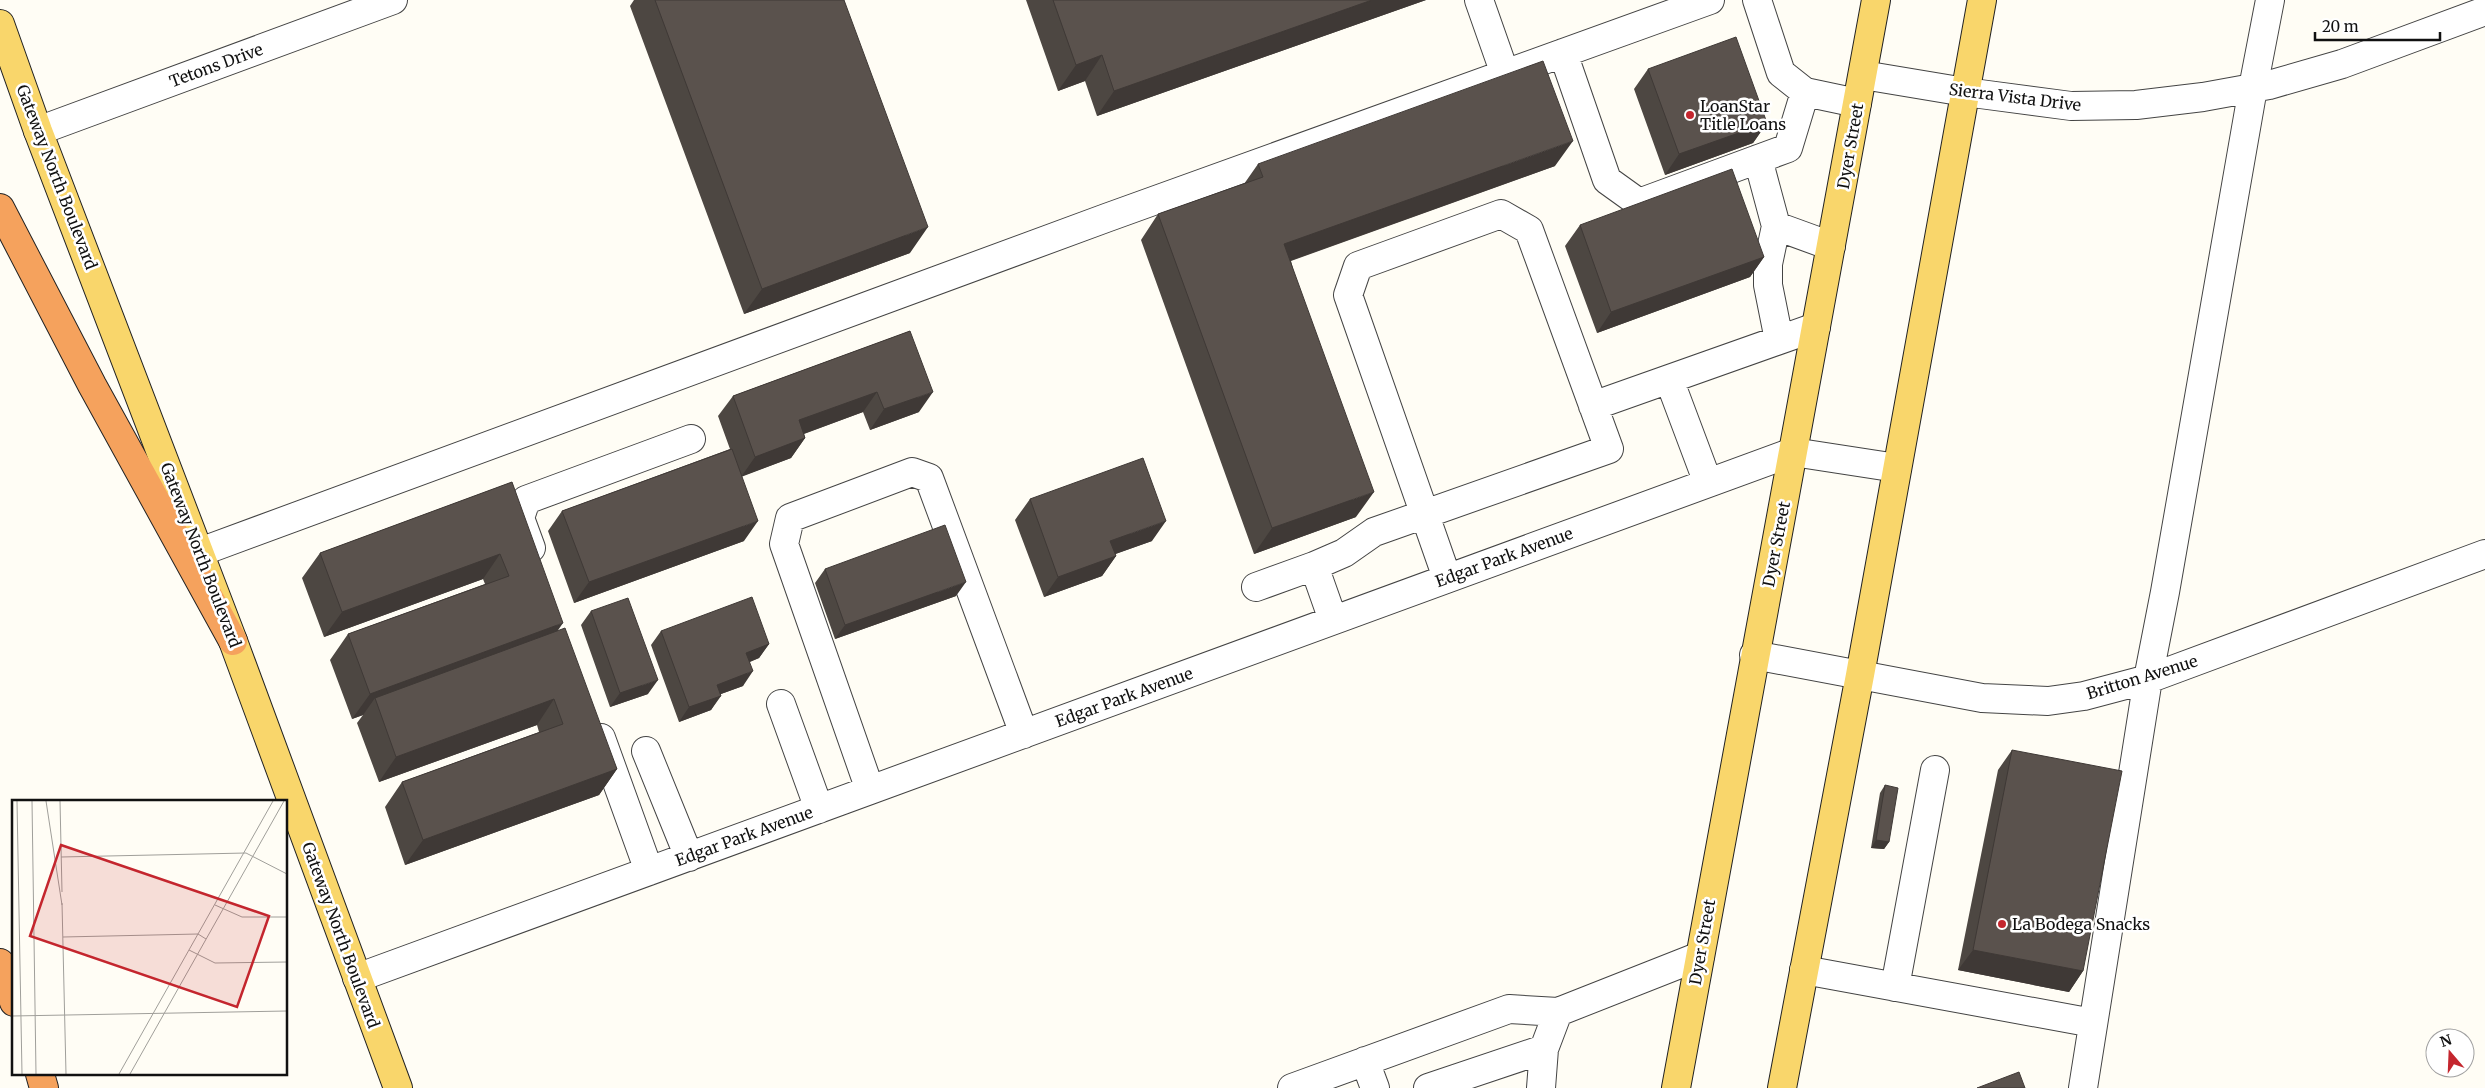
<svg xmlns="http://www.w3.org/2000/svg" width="2485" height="1088" viewBox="0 0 2485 1088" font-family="Merriweather,serif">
<rect width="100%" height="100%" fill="#fffdf5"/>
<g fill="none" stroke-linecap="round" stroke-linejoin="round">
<defs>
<path id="minor" d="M 1479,0 L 1505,74
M 1757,0 L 1781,73 L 1805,92 L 1857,103
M 1563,53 L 1607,180 L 1639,203 L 1788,148 L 1805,92
M 1863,75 L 1965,92 L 2071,106 L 2136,105 L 2203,97 L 2269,85 L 2342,64 L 2485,11
M 38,131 L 393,0
M 1758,159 L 1776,226 L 1831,246
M 1776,226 L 1768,264 L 1768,285 L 1779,340
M 1669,379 L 1708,483
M 1593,406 L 1816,327
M 531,548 L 520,518 L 526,500 L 691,439
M 200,552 L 1106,218 L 1710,0
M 1256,587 L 1314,566
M 1333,620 L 1314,566 L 1344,553 L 1374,532 L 1609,449 L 1529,230 L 1501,214 L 1358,266 L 1348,295 L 1447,578
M 1754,655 L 1982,698 L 2048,701 L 2084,696 L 2148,679 L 2485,554
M 781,704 L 819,809
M 601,738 L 649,871
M 646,751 L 689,857
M 870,790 L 784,544 L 790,518 L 912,472 L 929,478 L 1024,734
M 1804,970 L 2093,1023
M 357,978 L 1793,452 L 1897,468
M 1895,987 L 1935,770
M 1365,1061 L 1375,1088
M 1292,1088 L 1509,1009 L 1558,1012
M 1428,1088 L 1544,1049
M 1541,1088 L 1544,1049 L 1558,1012 L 1700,956
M 2083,1088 L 2148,679 L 2165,592 L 2253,88 L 2270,0"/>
<path id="major" d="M 0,24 L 38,131 L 233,641 L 398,1088
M 1676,1088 L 1876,0
M 1782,1088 L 1860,675 L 1982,0"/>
<path id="highway" d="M 0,208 L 92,385 L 233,641
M 0,963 L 14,1002
M 40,1074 L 44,1088"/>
</defs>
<use href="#minor" stroke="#444" stroke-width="30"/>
<use href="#major" stroke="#222" stroke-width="30"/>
<use href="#highway" stroke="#222" stroke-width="30"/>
<use href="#minor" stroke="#fff" stroke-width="28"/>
<use href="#major" stroke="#f9d66b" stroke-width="28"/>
<use href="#highway" stroke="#f5a25d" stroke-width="28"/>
</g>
<path fill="#4d4742" d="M 634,0 L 844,0 L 910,253 L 744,314 L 630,6 Z
M 1026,0 L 1426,0 L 1097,116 L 1085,81 L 1058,91 Z
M 1648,69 L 1767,123 L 1753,143 L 1665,175 L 1634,89 Z
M 1258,164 L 1555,166 L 1291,261 L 1356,517 L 1254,554 L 1141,240 L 1158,214 L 1244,184 Z
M 1580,225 L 1764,257 L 1750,277 L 1597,333 L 1565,246 Z
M 910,331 L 919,412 L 870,430 L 863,412 L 804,434 L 805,438 L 791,458 L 742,476 L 744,541 L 574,603 L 548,531 L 562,511 L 730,449 L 718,416 L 733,396 Z
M 512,482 L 558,631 L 617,769 L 599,795 L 405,865 L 385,807 L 402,782 L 539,732 L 537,725 L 379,782 L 357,723 L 363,715 L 352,719 L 330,660 L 348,634 L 485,584 L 483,579 L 324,637 L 302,578 L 320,553 Z
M 1030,499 L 1152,541 L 1115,554 L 1116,556 L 1102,576 L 1044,597 L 1015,520 Z
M 825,569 L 956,596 L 835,639 L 815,583 Z
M 591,611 L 648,694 L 610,707 L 581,625 Z
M 661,631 L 769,644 L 759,658 L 750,662 L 743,686 L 721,694 L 711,710 L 679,722 L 651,645 Z
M 2012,750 L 2083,971 L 2069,992 L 1958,970 L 1998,770 Z
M 1885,785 L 1889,842 L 1884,849 L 1871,848 L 1880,793 Z"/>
<path fill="#3f3936" d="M 1372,0 L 1426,0 L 1097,116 L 1114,91 Z
M 1102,55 L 1085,81 L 1058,91 L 1076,65 Z
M 1767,123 L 1753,143 L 1665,175 L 1679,154 Z
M 1573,141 L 1555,166 L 1267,269 L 1284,244 Z
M 928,227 L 910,253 L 744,314 L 762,289 Z
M 1764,257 L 1750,277 L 1597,333 L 1611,312 Z
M 877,392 L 863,412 L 784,441 L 799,420 Z
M 933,392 L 919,412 L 870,430 L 884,409 Z
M 805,438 L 791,458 L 741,477 L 755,457 Z
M 1374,492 L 1356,517 L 1254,554 L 1272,528 Z
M 758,521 L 744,541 L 574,603 L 589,582 Z
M 1166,521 L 1152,541 L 1096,561 L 1110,541 Z
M 500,554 L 483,579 L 324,637 L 342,612 Z
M 1116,556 L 1102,576 L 1044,597 L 1058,577 Z
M 966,582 L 956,596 L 835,639 L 845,625 Z
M 563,623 L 545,649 L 375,698 L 363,715 L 352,719 L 370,694 Z
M 769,644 L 759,658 L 736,667 L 746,653 Z
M 753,671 L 743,686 L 707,699 L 717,685 Z
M 658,680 L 648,694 L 610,707 L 620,693 Z
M 721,696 L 711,710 L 679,722 L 689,707 Z
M 554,699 L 537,725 L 379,782 L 396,757 Z
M 617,769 L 599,795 L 405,865 L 423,840 Z
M 1876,840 L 1889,842 L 1884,849 L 1871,848 Z
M 1973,950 L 2083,971 L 2069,992 L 1958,970 Z"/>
<path fill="#5a524d" stroke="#3f3936" d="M 655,0 L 844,0 L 928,227 L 762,289 Z
M 1053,0 L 1372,0 L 1114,91 L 1102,55 L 1076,65 Z
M 1736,37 L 1767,123 L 1679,154 L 1648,69 Z
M 1543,61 L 1573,141 L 1284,244 L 1374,492 L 1272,528 L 1158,214 L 1263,177 L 1258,164 Z
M 1732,169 L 1764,257 L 1611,312 L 1580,225 Z
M 910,331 L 933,392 L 884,409 L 877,392 L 799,420 L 805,438 L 755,457 L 733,396 Z
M 732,449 L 758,521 L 589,582 L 562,511 Z
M 1143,458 L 1166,521 L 1110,541 L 1116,556 L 1058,577 L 1030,499 Z
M 512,482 L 563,623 L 370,694 L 348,634 L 509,576 L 500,554 L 342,612 L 320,553 Z
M 945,525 L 966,582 L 845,625 L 825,569 Z
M 752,597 L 769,644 L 746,653 L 753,671 L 717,685 L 721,696 L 689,707 L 661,631 Z
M 628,598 L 658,680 L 620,693 L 591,611 Z
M 565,628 L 617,769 L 423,840 L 402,782 L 563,724 L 554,699 L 396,757 L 375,698 Z
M 2012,750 L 2122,771 L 2083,971 L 1973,950 Z
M 1885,785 L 1898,788 L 1889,842 L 1876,840 Z
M 2019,1072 L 2025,1088 L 1977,1088 Z"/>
<g fill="#c4262e" stroke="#fff" stroke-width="2">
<circle cx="1690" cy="115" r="5"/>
<circle cx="2002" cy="924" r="5"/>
</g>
<g text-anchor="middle" stroke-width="5" stroke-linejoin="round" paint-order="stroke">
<g font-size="16" fill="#111" stroke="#fff">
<text transform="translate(216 65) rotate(-20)" y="6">Tetons Drive</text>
<text transform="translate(2015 97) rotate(7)" y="6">Sierra Vista Drive</text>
<text transform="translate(1850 146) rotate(-80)" y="6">Dyer Street</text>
<text transform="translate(57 177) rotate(69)" y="6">Gateway North Boulevard</text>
<text transform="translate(1776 544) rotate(-79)" y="6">Dyer Street</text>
<text transform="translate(201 555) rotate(69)" y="6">Gateway North Boulevard</text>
<text transform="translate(1504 557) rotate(-20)" y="6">Edgar Park Avenue</text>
<text transform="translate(2142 677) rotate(-17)" y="6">Britton Avenue</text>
<text transform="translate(1124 697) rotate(-20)" y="6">Edgar Park Avenue</text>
<text transform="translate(744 836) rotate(-20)" y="6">Edgar Park Avenue</text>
<text transform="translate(341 935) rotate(70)" y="6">Gateway North Boulevard</text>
<text transform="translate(1702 942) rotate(-80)" y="6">Dyer Street</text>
</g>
<g font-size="16" fill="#111" stroke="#fff" text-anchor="start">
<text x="1700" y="112">LoanStar<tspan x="1700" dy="18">Title Loans</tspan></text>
<text x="2012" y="930">La Bodega Snacks</text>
</g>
</g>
<g transform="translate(12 800)">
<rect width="275" height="275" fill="#fffdf5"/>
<path fill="none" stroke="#a09f9a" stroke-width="1" d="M 5,1 L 10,274M 20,1 L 24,274M 34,1 L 50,105M 48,1 L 50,92M 49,57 L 234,53 L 275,74M 50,103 L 54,274M 203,105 L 230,117 L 275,117M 51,137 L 186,134 L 194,139M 177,150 L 203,163 L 275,162M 0,216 L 275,211M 107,274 L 261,1M 118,274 L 272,1"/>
<path fill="#c4262e" fill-opacity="0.15" stroke="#c4262e" stroke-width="2.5" d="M 49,45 L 257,116 L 225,207 L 18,136 Z"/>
<rect width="275" height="275" fill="none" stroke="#111" stroke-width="2.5"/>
</g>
<g transform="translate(2450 1053) rotate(341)"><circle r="24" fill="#ffffff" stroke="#a0a0a0"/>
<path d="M0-4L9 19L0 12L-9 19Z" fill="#c4262e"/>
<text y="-8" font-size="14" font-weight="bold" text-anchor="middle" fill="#111111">N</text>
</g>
<path d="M2315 32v8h125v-8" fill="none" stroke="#111111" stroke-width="2.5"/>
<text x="2322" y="32" font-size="15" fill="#111111" stroke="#ffffff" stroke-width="4" paint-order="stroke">20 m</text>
</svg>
